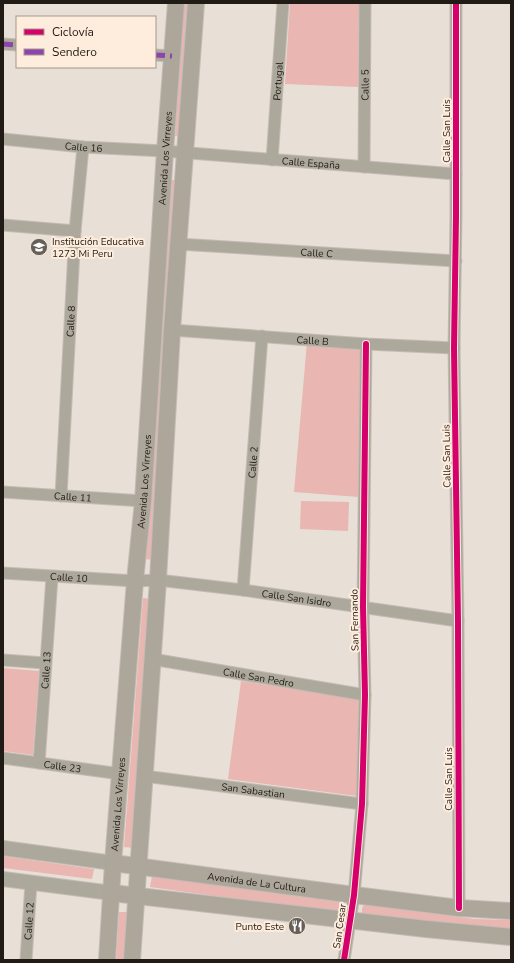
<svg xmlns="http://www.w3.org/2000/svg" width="514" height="963" viewBox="0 0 514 963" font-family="'Nunito Sans',sans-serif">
<rect width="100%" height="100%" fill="#e8dfd7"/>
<path fill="#e9b6b1" d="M 184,3 L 192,3 L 184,137 L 175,136 Z
M 290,3 L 359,3 L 358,87 L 285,84 Z
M 172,180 L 181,180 L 155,560 L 144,559 Z
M 307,342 L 358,347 L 362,350 L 359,497 L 294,492 Z
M 301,501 L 349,502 L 348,531 L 300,529 Z
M 143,598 L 152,599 L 135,848 L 124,847 Z
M 3,668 L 39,671 L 33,755 L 3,751 Z
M 241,681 L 360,699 L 357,796 L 228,779 Z
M 3,856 L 94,869 L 92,879 L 3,868 Z
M 152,876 L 341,902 L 343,906 L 342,910 L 338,913 L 150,887 Z
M 364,905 L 367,905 L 475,919 L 511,920 L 511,932 L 365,916 L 362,913 L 362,908 Z
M 119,912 L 131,912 L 128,960 L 116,960 Z"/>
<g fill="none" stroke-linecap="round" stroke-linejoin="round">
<defs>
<g id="minor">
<path d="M 456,3 L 456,216 L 454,348 L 458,621 L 459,908"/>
<path d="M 3,44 L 17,45"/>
<path d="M 155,55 L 172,56"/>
<path id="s1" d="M 3,139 L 83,147 L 165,151 L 456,174"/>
<path id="s2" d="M 272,160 L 283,3"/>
<path id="s3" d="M 364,167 L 365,3"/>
<path d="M 3,225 L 75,231"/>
<path id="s4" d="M 178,244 L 456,261"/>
<path id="s5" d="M 172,330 L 366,344 L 454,348"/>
<path id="s6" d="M 3,492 L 143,501"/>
<path id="s7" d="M 61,496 L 75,231 L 83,147"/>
<path id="s8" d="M 3,573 L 135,581 L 158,580 L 243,590 L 458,621"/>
<path id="s9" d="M 243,590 L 262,336"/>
<path id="s10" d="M 152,659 L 365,695"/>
<path d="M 3,660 L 45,663"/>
<path id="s11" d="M 3,758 L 121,774"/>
<path id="s12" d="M 39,763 L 52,577"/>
<path id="s13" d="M 144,776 L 362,804"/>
<path id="s14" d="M 26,960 L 31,883"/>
<path d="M 344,960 L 354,895 L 362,804 L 365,695 L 363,607 L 366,344"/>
</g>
<path id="tertiary" d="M 3,848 L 113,863
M 3,879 L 112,893"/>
<g id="secondary">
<path id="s15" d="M 113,863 L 354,895 L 459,908 L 511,911"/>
<path d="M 112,893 L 426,929 L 511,937"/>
<path id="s16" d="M 107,960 L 113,863 L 135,581 L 143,501 L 165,151 L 176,3"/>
<path d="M 132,960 L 158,580 L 172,330 L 196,3"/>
</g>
</defs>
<use href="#minor" stroke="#c3bcb6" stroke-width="13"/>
<use href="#tertiary" stroke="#c3bcb6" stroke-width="16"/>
<use href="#secondary" stroke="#c3bcb6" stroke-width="18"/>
<use href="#minor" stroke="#ada89c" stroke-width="11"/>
<use href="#tertiary" stroke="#ada89c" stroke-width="14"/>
<use href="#secondary" stroke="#aca69b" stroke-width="16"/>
<path stroke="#8e44ad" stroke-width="5" stroke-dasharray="10 5" stroke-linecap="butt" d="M 3,44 L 17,45
M 155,55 L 172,56"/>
<defs>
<path id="cycleway" d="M 456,3 L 456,216 L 454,348 L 458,621 L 459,908
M 344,960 L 354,895 L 362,804 L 365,695 L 363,607 L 366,344"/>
</defs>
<use href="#cycleway" stroke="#feecdc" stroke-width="8"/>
<use href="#cycleway" stroke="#d6006c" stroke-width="6"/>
</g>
<defs>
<symbol id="school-disc" viewBox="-11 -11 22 22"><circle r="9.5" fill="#676059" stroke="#feecdc"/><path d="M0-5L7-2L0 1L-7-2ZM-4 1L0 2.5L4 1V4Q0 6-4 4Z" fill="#fff"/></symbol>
<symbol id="restaurant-disc" viewBox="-11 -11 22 22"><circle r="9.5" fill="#676059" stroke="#feecdc"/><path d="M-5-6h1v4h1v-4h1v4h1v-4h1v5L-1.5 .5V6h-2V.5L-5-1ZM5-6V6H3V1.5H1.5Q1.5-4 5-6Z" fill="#fff"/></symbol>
</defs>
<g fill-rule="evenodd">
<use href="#school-disc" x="29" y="237" width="20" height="20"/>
<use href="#restaurant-disc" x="287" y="916" width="20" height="20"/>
</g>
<g text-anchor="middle" stroke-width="4" stroke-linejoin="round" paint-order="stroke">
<g font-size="10" fill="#211b15" stroke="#feecdc">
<text dy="4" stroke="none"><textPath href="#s2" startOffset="79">Portugal</textPath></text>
<text dy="4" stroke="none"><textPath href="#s3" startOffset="82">Calle 5</textPath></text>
<text transform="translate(446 131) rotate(-90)" y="4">Calle San Luis</text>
<text dy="4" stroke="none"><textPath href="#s1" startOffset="81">Calle 16</textPath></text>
<text dy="4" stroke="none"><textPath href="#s16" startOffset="804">Avenida Los Virreyes</textPath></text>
<text dy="4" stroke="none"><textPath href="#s1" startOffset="309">Calle España</textPath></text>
<text dy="4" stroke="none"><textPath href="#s4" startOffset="139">Calle C</textPath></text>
<text dy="4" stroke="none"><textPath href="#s7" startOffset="175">Calle 8</textPath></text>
<text dy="4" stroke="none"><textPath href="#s5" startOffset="141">Calle B</textPath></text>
<text transform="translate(446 456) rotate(-91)" y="4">Calle San Luis</text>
<text dy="4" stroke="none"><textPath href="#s9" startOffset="128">Calle 2</textPath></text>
<text dy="4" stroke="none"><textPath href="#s16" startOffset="480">Avenida Los Virreyes</textPath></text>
<text dy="4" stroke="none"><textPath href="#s6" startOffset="70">Calle 11</textPath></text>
<text dy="4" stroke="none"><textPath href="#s8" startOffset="66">Calle 10</textPath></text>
<text dy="4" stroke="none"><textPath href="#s8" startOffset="295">Calle San Isidro</textPath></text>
<text transform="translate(354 620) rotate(-91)" y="4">San Fernando</text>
<text dy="4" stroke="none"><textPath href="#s12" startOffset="93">Calle 13</textPath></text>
<text dy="4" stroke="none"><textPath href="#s10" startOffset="108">Calle San Pedro</textPath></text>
<text dy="4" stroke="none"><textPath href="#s11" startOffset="60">Calle 23</textPath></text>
<text transform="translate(448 779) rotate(-90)" y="4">Calle San Luis</text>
<text dy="4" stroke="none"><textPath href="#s13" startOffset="110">San Sabastian</textPath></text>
<text dy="4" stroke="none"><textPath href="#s16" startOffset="156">Avenida Los Virreyes</textPath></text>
<text dy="4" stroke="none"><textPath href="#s15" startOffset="145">Avenida de La Cultura</textPath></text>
<text dy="4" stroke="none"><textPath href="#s14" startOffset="39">Calle 12</textPath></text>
<text transform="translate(339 926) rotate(-82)" y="4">San Cesar</text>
</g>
<g font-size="10" fill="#211b15" stroke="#feecdc" text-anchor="start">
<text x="52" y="245">Institución Educativa<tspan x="52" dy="12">1273 Mi Peru</tspan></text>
<text x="284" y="930" text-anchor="end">Punto Este</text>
</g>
</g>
<rect width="514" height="963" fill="none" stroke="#211b15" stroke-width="8"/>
<rect x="16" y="16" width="140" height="52" fill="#feecdc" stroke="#a6988c"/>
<rect x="24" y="29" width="20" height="6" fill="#d6006c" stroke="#a6988c"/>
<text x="52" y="36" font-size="12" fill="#211b15">Ciclovía</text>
<rect x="24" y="49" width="20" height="6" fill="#8e44ad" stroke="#a6988c"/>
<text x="52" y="56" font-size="12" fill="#211b15">Sendero</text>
</svg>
